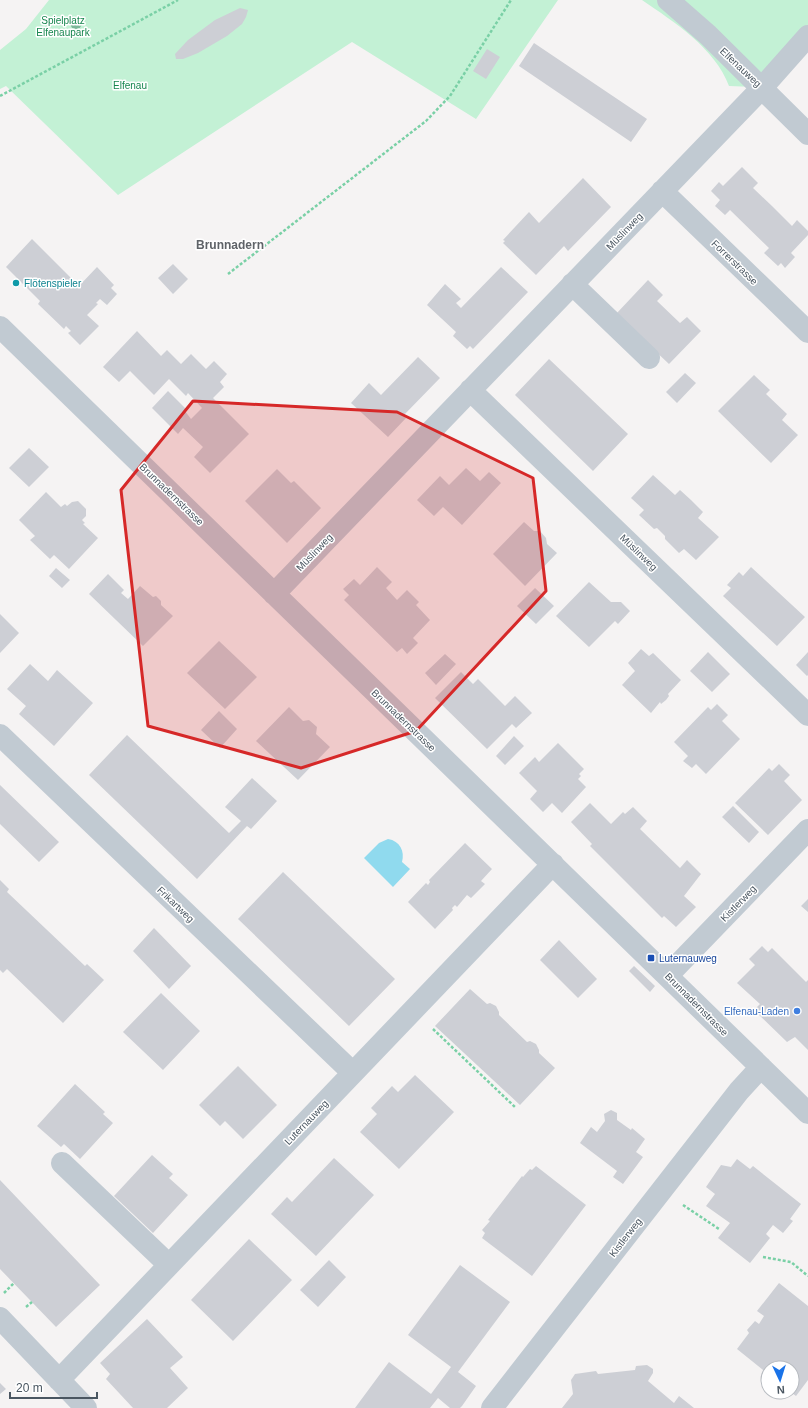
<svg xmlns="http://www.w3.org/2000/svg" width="808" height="1408" viewBox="0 0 808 1408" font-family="Arial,sans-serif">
<rect width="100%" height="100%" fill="#f5f3f3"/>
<path fill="#c3f1d5" d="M 49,0 L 558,0 L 476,119 L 352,42 L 118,195 L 6,86 L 0,89 L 0,50 L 26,29 Z
M 642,0 L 808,0 L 808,27 L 755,87 L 729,86 C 715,48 674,22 642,0 Z"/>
<path fill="#90daee" d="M 388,839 C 400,841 405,851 402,862 L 410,869 L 393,887 L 364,858 L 379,843 Z"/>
<path fill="#cdcfd5" d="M 240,8 L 248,10 L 246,17 L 242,24 L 227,36 L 198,53 L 183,59 L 176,59 L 175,54 L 188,40 L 215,20 Z
M 534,43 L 647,119 L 631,142 L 519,66 Z
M 487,49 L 500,57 L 486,79 L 473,71 Z
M 742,167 L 758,183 L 753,188 L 772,206 L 792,226 L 797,220 L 808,231 L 808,235 L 791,253 L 795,257 L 785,268 L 781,263 L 778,266 L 764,253 L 769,248 L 730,210 L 725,215 L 715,206 L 720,200 L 711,191 L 719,182 L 723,186 Z
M 583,178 L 611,207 L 568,251 L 564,246 L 536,275 L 503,243 L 505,241 L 503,240 L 529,212 L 539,223 Z
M 32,239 L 79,286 L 97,267 L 114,285 L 111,288 L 117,294 L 107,305 L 100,299 L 96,303 L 98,304 L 87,315 L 99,326 L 80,345 L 68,333 L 71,331 L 66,326 L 64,329 L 38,304 L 40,301 L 6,267 Z
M 173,264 L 188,279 L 173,294 L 158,278 Z
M 501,267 L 528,292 L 473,349 L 470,346 L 467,349 L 453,336 L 456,332 L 427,305 L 445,284 L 461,299 L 456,303 L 461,308 Z
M 648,280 L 663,295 L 657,301 L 680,323 L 687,317 L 701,331 L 669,364 L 616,314 Z
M 137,331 L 161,356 L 167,350 L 181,364 L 191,354 L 206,369 L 214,361 L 227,374 L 220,382 L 224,387 L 213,398 L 249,434 L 210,473 L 194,457 L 203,447 L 183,428 L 178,434 L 152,408 L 168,391 L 186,409 L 185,411 L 191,419 L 202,408 L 188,393 L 186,396 L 169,379 L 154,395 L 130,371 L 119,382 L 103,367 Z
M 418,357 L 440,378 L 403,416 L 406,418 L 388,437 L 351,403 L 369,383 L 381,395 Z
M 549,359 L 628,434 L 593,471 L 515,395 Z
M 685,373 L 696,383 L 677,403 L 666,392 Z
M 754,375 L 770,390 L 766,394 L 787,414 L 782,420 L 798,435 L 771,463 L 718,411 Z
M 29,448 L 49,467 L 29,487 L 9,468 Z
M 466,468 L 480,481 L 489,472 L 501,483 L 462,525 L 443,507 L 434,516 L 417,500 L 440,476 L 449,485 Z
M 277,469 L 291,483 L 294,481 L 321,508 L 287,543 L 245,501 Z
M 653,475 L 675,495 L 680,490 L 691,500 L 703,512 L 698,518 L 719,537 L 696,560 L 684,549 L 679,553 L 665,539 L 665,536 L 657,528 L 654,529 L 639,515 L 644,510 L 631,498 Z
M 46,492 L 61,507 L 65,504 L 67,506 L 72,502 L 78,501 L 86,509 L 86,516 L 82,520 L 85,523 L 83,524 L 98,538 L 69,569 L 54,555 L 50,559 L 30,540 L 35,536 L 19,520 Z
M 524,522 L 534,531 L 540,531 L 546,538 L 547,544 L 557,553 L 525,586 L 493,554 Z
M 377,567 L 392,582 L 386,588 L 397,600 L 407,590 L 419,602 L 416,605 L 430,620 L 413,638 L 418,643 L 407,654 L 402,648 L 397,652 L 344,600 L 349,595 L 343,589 L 354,579 L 360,585 Z
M 751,567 L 805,617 L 777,646 L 723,596 L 731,588 L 727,585 L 739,572 L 743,576 Z
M 56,568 L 70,580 L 62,588 L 49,576 Z
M 108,574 L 124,590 L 121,593 L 128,599 L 140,586 L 153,597 L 156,596 L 161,601 L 161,605 L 173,616 L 143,646 L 89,594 Z
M 589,582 L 611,602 L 621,602 L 630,611 L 618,624 L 615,621 L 589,647 L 556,616 Z
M 535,588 L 554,606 L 536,624 L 517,606 Z
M 0,614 L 19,633 L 0,653 Z
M 219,641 L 257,677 L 225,709 L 187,673 Z
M 641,649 L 649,656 L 653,653 L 681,680 L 668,694 L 669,696 L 666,700 L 661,704 L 660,702 L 651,713 L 622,685 L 635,671 L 628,663 Z
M 708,652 L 730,674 L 712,692 L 690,671 Z
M 808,652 L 808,675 L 807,676 L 796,665 Z
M 445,654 L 456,664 L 436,685 L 425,673 Z
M 30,664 L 48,681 L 57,670 L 93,703 L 54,746 L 19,714 L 26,706 L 7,689 Z
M 461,672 L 473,684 L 478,679 L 505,706 L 515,696 L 532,713 L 516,728 L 512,724 L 487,749 L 435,698 Z
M 717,704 L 728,715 L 722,721 L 740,739 L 706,774 L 696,764 L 692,768 L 683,761 L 688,756 L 674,742 L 708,707 L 711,710 Z
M 289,707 L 303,721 L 309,720 L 317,727 L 316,734 L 330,747 L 298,780 L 256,741 Z
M 219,711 L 237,729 L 220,748 L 201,730 Z
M 127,735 L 229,833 L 241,821 L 225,807 L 252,778 L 277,801 L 251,829 L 247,826 L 197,879 L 89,775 Z
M 514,736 L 524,746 L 505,765 L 496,756 Z
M 558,743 L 584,769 L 579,774 L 581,776 L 578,779 L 586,787 L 562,813 L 552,803 L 543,812 L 530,799 L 537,791 L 519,773 L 535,757 L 539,762 Z
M 779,764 L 790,775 L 784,781 L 802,800 L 768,835 L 735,803 L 769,768 L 772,771 Z
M 0,785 L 59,842 L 39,862 L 0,824 Z
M 590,803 L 611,824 L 623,812 L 625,814 L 633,807 L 647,821 L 640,829 L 680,868 L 687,860 L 701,874 L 684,896 L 696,907 L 676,927 L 664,916 L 662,918 L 590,846 L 592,844 L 571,822 Z
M 733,806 L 759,832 L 749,843 L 722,817 Z
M 465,843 L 492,869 L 481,881 L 485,884 L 471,898 L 467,895 L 457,907 L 455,905 L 452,908 L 453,910 L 435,929 L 408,902 L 426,883 L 428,885 L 430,882 L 429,880 Z
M 283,872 L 395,979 L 349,1026 L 238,919 Z
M 0,880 L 9,889 L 7,892 L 85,966 L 87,964 L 104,980 L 63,1023 L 7,969 L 3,973 L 0,970 Z
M 808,899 L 808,912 L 801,906 Z
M 154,928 L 191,966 L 169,989 L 133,951 Z
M 559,940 L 597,979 L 578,998 L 540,960 Z
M 762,946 L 768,952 L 772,948 L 806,982 L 808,980 L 808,1050 L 795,1037 L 787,1042 L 754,1010 L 760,1004 L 737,983 L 755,965 L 749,959 Z
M 634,966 L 655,986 L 650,992 L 629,971 Z
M 470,989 L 487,1004 L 490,1003 L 496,1006 L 499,1012 L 499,1015 L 527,1042 L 530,1041 L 536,1044 L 539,1050 L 539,1053 L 555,1068 L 520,1105 L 435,1026 Z
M 161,993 L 200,1031 L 163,1070 L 123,1032 Z
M 238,1066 L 277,1105 L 243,1139 L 225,1121 L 220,1126 L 199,1105 Z
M 415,1075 L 454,1112 L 399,1169 L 360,1132 L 377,1114 L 371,1108 L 392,1086 L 398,1092 Z
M 75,1084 L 105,1112 L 103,1114 L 113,1123 L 80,1159 L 64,1144 L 61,1147 L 37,1126 Z
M 611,1110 L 617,1113 L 617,1120 L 631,1130 L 632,1128 L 645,1139 L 636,1152 L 643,1157 L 623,1184 L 613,1177 L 617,1171 L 580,1143 L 591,1127 L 597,1132 L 605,1121 L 604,1114 Z
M 152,1155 L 173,1174 L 169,1178 L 188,1195 L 153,1233 L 114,1196 Z
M 334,1158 L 374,1195 L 316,1256 L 271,1214 L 287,1197 L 292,1202 Z
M 737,1159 L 750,1169 L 753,1166 L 801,1204 L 790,1219 L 793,1221 L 783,1233 L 773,1225 L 766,1234 L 770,1238 L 750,1263 L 718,1238 L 730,1223 L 706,1206 L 715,1194 L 706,1187 L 721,1165 L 731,1167 Z
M 536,1166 L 586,1205 L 532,1276 L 482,1238 L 485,1233 L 482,1230 L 490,1221 L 488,1220 L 522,1176 L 523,1177 L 530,1169 L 532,1170 Z
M 0,1180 L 100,1285 L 56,1327 L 0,1269 Z
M 249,1239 L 292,1280 L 233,1341 L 191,1300 Z
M 329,1260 L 346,1277 L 318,1307 L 300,1290 Z
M 460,1265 L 510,1302 L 458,1372 L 476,1386 L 462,1406 L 460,1408 L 450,1408 L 438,1398 L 430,1408 L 355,1408 L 389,1362 L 431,1394 L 451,1367 L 408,1335 Z
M 779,1283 L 808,1306 L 808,1380 L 796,1396 L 792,1393 L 792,1368 L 768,1368 L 768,1374 L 737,1349 L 749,1333 L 747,1330 L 755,1321 L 759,1324 L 764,1316 L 757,1311 Z
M 147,1319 L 183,1357 L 170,1368 L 188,1388 L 167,1408 L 133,1408 L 106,1379 L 110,1374 L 100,1363 Z
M 647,1365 L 653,1369 L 653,1373 L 648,1381 L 674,1403 L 679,1396 L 694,1408 L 562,1408 L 573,1394 L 571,1380 L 575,1374 L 596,1371 L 598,1374 L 635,1370 L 636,1366 Z
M 0,1383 L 6,1389 L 0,1394 Z"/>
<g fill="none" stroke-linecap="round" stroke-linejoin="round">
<path stroke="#7ad0a6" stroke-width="2.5" stroke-dasharray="3 2" stroke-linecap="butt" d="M 0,96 L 178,0
M 228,274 L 426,121 L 450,96 L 511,0
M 433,1029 L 516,1108
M 683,1205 L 719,1229
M 763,1257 L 791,1262 L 808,1276
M 4,1293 L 14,1283
M 26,1307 L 32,1302"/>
<path stroke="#c1cad2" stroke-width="22" d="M 668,0 L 708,35 L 808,134
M 662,191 L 808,332
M 572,284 L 649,358
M 0,327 L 808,1113
M 470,390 L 808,715
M 274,594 L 761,89 L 808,36
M 0,735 L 353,1073
M 668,975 L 808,830
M 62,1163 L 169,1265
M 0,1318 L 86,1408
M 59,1380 L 553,864
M 492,1408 L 739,1091 L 761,1067"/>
</g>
<circle fill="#7bb799" cx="76" cy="23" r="6"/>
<path fill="#d62828" fill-opacity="0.2" stroke="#d62828" stroke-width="3" stroke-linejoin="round" d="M 193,401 L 397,412 L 533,478 L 546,591 L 416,731 L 301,768 L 148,726 L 121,490 Z"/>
<circle fill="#0f9aa8" stroke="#fff" stroke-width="1.5" cx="16" cy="283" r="4"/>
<rect fill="#1a4fb4" stroke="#fff" stroke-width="1.5" x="647" y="954" width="8" height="8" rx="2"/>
<circle fill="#3f7fe0" stroke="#fff" stroke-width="1.5" cx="797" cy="1011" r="4"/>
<g text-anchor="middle" stroke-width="3" stroke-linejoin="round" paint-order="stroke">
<g font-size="10" fill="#17864f" stroke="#fff">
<text x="63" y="24">Spielplatz<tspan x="63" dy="12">Elfenaupark</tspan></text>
<text x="130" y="89">Elfenau</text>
</g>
<g font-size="10" fill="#4a5661" stroke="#fff">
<text transform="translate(741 67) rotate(43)" y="4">Elfenauweg</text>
<text transform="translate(624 231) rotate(-46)" y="4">Müslinweg</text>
<text transform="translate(735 262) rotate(44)" y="4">Forrerstrasse</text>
<text transform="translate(172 494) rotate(44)" y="4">Brunnadernstrasse</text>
<text transform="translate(314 552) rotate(-46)" y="4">Müslinweg</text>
<text transform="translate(639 552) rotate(44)" y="4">Müslinweg</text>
<text transform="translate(404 720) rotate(44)" y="4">Brunnadernstrasse</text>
<text transform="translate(738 903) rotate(-46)" y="4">Kistlerweg</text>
<text transform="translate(176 904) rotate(44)" y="4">Frikartweg</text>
<text transform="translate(697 1004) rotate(45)" y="4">Brunnadernstrasse</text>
<text transform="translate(306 1122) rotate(-46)" y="4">Luternauweg</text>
<text transform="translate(625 1237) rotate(-52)" y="4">Kistlerweg</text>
</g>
<g font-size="10" fill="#0d838f" stroke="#fff" text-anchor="start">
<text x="24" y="287">Flötenspieler</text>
</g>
<g font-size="10" fill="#164399" stroke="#fff" text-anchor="start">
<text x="659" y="962">Luternauweg</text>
</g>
<g font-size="10" fill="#366cbe" stroke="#fff" text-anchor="end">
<text x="789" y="1015">Elfenau-Laden</text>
</g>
<g font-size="12" font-weight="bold" fill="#5f6368" stroke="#fff">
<text x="230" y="249">Brunnadern</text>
</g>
</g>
<g transform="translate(780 1380) rotate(176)"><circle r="19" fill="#ffffff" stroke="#b7bbc0"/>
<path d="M0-3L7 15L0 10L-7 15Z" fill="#1a73e8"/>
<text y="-6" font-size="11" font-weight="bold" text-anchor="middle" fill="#4a5661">N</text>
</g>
<path d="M10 1392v6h87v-6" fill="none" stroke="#4a5661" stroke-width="2"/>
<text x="16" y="1392" font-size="12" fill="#4a5661" stroke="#ffffff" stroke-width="3" paint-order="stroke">20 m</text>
</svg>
